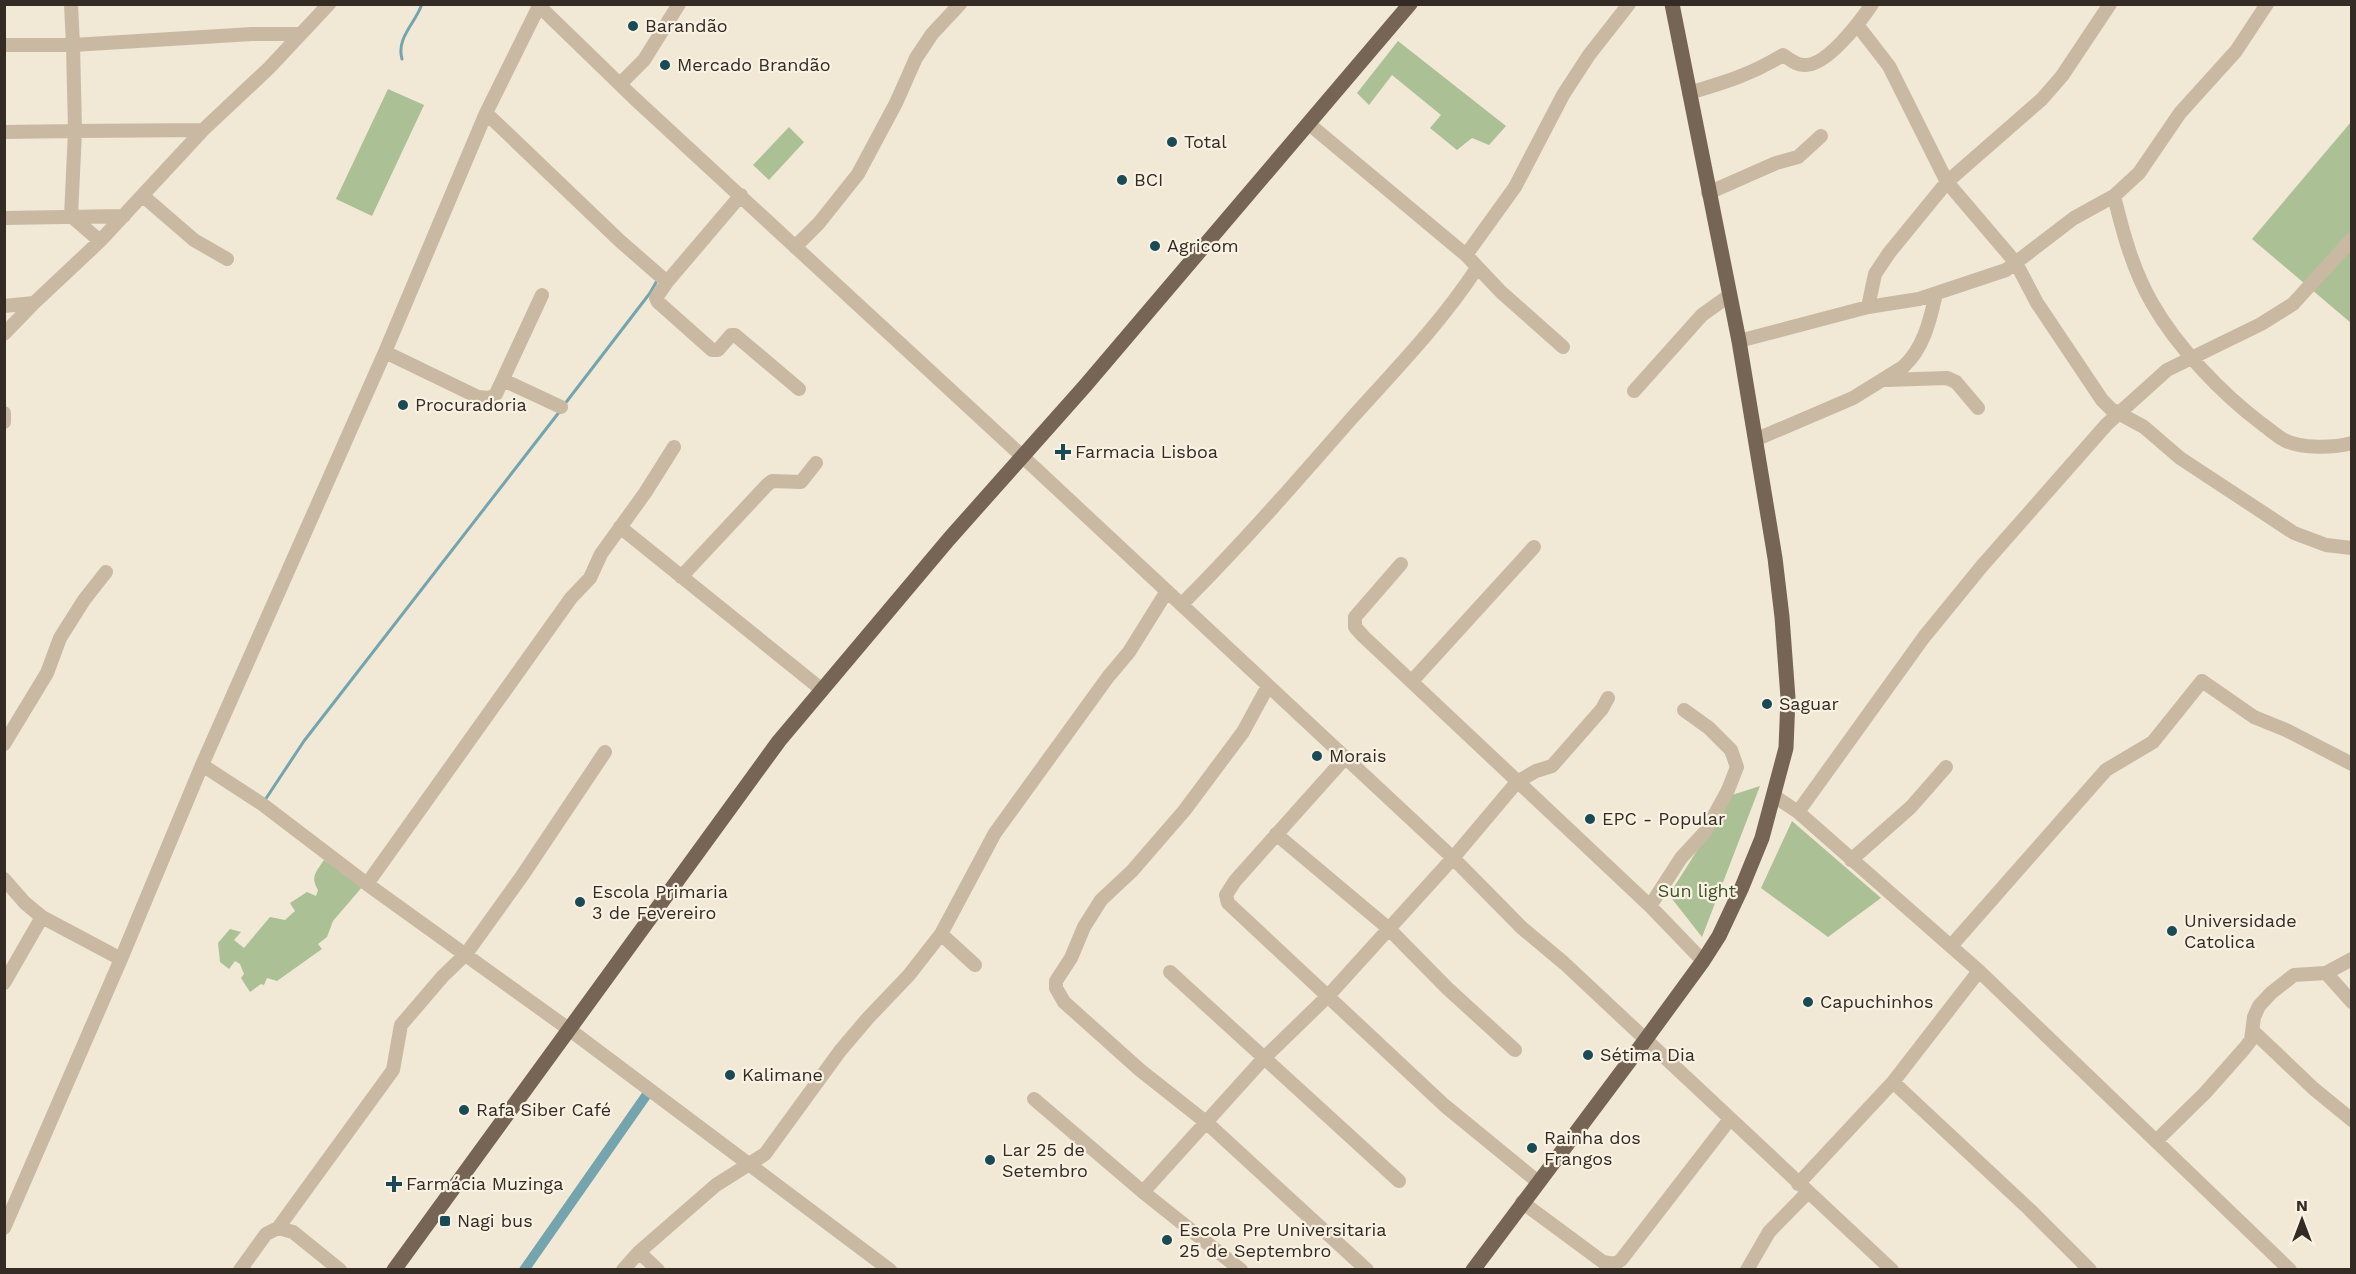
<svg xmlns="http://www.w3.org/2000/svg" width="2356" height="1274" viewBox="0 0 2356 1274" font-family="'Work Sans',sans-serif">
<rect width="100%" height="100%" fill="#f1e8d6"/>
<path fill="#acc096" d="M 1398,41 L 1506,126 L 1489,145 L 1472,138 L 1457,150 L 1430,128 L 1441,115 L 1392,75 L 1369,105 L 1357,93 Z
M 388,89 L 424,105 L 372,216 L 336,199 Z
M 2351,122 L 2351,323 L 2252,239 Z
M 789,127 L 804,142 L 769,180 L 753,165 Z
M 1760,786 L 1702,937 L 1669,895 L 1732,795 Z
M 1792,821 L 1881,898 L 1828,937 L 1761,888 Z
M 324,860 L 363,886 L 333,921 L 327,937 L 318,944 L 322,949 L 277,981 L 267,978 L 264,985 L 261,984 L 250,992 L 241,978 L 244,974 L 240,964 L 235,961 L 229,969 L 220,962 L 218,943 L 230,929 L 241,932 L 234,940 L 244,948 L 270,917 L 285,920 L 295,911 L 290,903 L 307,892 L 316,896 L 318,890 C 310,877 316,872 324,860 Z"/>
<g fill="none" stroke-linecap="round" stroke-linejoin="round">
<path stroke="#74a5af" stroke-width="3" d="M 402,59 C 396,38 415,24 422,4
M 564,405 L 650,293 L 658,279
M 265,800 L 304,741 L 560,411"/>
<path stroke="#74a5af" stroke-width="10" d="M 524,1270 L 650,1090"/>
<path stroke="#c9b9a2" stroke-width="14" d="M 537,4 L 634,98 L 1036,469 L 1453,858 L 1522,928 L 1564,963 L 1892,1270
M 1858,26 L 1889,66 L 1947,182 L 2016,263 L 2037,303 L 2102,400 L 2111,409 L 2144,427 L 2180,458 L 2294,533 L 2326,545 L 2352,548
M 4,45 L 73,45 L 71,4
M 620,84 L 644,60 L 679,4
M 1689,93 C 1726,82 1750,75 1783,55 C 1790,59 1795,65 1804,65 C 1826,67 1860,22 1872,4
M 486,113 L 620,241 L 667,282 L 656,298 L 658,302 L 712,350 L 718,350 L 731,335 L 735,335 L 799,389
M 1309,124 L 1466,255 L 1501,292 L 1563,347
M 4,132 L 75,131 L 73,45 L 252,34 L 299,34
M 1708,193 L 1776,163 L 1798,157 L 1821,136
M 143,196 L 194,240 L 227,259
M 2114,196 C 2123,233 2133,270 2152,303 C 2177,347 2222,394 2262,424 C 2269,429 2277,436 2284,440 C 2301,449 2334,448 2352,443
M 4,218 L 124,216
M 100,241 L 71,216 L 75,131 L 203,130
M 795,247 L 819,223 L 858,174 L 896,103 L 916,58 L 932,34 L 960,4
M 1466,255 L 1515,187 L 1563,95 L 1589,55 L 1629,4
M 667,282 L 741,195
M 4,306 L 34,303
M 1868,307 L 1875,274 L 1889,253 L 1947,182 L 2042,99 L 2062,76 L 2110,4
M 4,334 L 34,303 L 100,241 L 203,130 L 269,68 L 329,4
M 1739,341 L 1868,307 L 1919,299 L 2006,270 L 2074,218 L 2114,196 L 2139,173 L 2180,113 L 2236,51 L 2267,4
M 385,352 L 478,397 L 490,398 L 496,394 L 542,295
M 503,380 L 561,407
M 1886,380 L 1947,378 L 1956,382 L 1978,408
M 1634,391 L 1702,315 L 1730,295
M 4,413 L 4,422
M 1757,439 L 1853,398 L 1903,367 C 1924,348 1930,320 1936,294
M 620,527 L 821,689
M 1401,564 L 1355,617 L 1355,627 L 1363,636 L 1650,906 L 1703,961
M 681,577 L 767,485 L 772,481 L 801,482 L 816,463
M 1182,604 C 1241,545 1296,482 1351,419 C 1395,370 1441,323 1477,268
M 1412,681 L 1534,547
M 1268,686 L 1243,732 L 1184,811 L 1132,871 L 1101,900 L 1084,927 L 1071,958 L 1056,981 L 1056,988 L 1064,1002 L 1140,1070 L 1207,1123 L 1367,1270
M 4,744 L 47,673 L 60,638 L 84,600 L 106,572
M 1344,759 L 1235,881 L 1226,895 L 1228,903 L 1444,1105 L 1538,1182
M 202,765 L 262,804 L 367,884 L 570,1030 L 890,1270
M 1774,796 L 1798,812 L 1979,971 L 2290,1270
M 1798,812 L 1924,637 L 1982,566 L 2107,424 L 2167,370 L 2261,324 L 2293,304 L 2352,239
M 1276,834 L 1388,928 L 1447,988 L 1515,1050
M 1851,860 L 1911,807 L 1946,767
M 4,879 L 25,903 L 42,917 L 121,959
M 367,884 L 571,598 L 590,578 L 601,554 L 645,493 L 674,447
M 1650,906 L 1681,858 L 1705,832 L 1728,790 L 1737,767 L 1731,750 L 1709,728 L 1684,710
M 941,934 L 975,965
M 1951,946 L 2106,770 L 2153,742 L 2202,681 L 2254,717 L 2286,730 L 2352,764
M 1170,972 L 1399,1181
M 2326,973 L 2352,1002
M 4,983 L 42,917
M 2253,1031 L 2314,1089 L 2352,1120
M 1893,1082 L 2029,1209 L 2090,1270
M 1034,1099 L 1143,1192
M 2156,1141 L 2205,1093 L 2244,1049 L 2251,1040 L 2254,1017 L 2259,1006 L 2271,993 L 2294,975 L 2326,973 L 2352,959
M 1798,1184 L 1893,1082 L 1979,971
M 1522,1202 L 1603,1262 L 1615,1264 L 1621,1260 L 1730,1119
M 4,1228 L 121,959 L 202,765 L 385,352 L 486,113 L 539,6
M 278,1228 L 393,1070 L 401,1025 L 443,976 L 466,954 L 522,876 L 605,752
M 639,1252 L 658,1270
M 240,1270 L 266,1234 L 278,1228 L 293,1232 L 340,1270
M 623,1270 L 639,1252 L 716,1185 L 765,1154 L 840,1051 L 868,1018 L 909,975 L 941,934 L 995,833 L 1108,677 L 1129,652 L 1167,591
M 1241,1270 L 1143,1192 L 1265,1057 L 1328,996 L 1453,858 L 1517,782 L 1536,771 L 1552,766 L 1602,709 L 1608,698
M 1747,1270 L 1769,1232 L 1808,1192"/>
<path stroke="#766455" stroke-width="15" d="M 394,1270 L 779,741 L 949,539 L 1085,386 L 1410,4
M 1473,1270 L 1646,1039 L 1703,961 L 1719,936 L 1742,887 L 1762,838 L 1786,748 L 1788,698 L 1782,617 L 1775,558 L 1739,341 L 1672,4"/>
</g>
<g fill="#194a55" stroke="#f9f1e2" stroke-width="2">
<circle cx="633" cy="26" r="6"/>
<circle cx="665" cy="65" r="6"/>
<circle cx="1172" cy="142" r="6"/>
<circle cx="1122" cy="180" r="6"/>
<circle cx="1155" cy="246" r="6"/>
<circle cx="403" cy="405" r="6"/>
<path d="M1060 443h6v6h6v6h-6v6h-6v-6h-6v-6h6z"/>
<circle cx="1767" cy="704" r="6"/>
<circle cx="1317" cy="756" r="6"/>
<circle cx="1590" cy="819" r="6"/>
<circle cx="580" cy="902" r="6"/>
<circle cx="2172" cy="931" r="6"/>
<circle cx="1808" cy="1002" r="6"/>
<circle cx="1588" cy="1055" r="6"/>
<circle cx="730" cy="1075" r="6"/>
<circle cx="464" cy="1110" r="6"/>
<circle cx="1532" cy="1148" r="6"/>
<circle cx="990" cy="1160" r="6"/>
<path d="M391 1175h6v6h6v6h-6v6h-6v-6h-6v-6h6z"/>
<rect x="439" y="1215" width="12" height="12" rx="3"/>
<circle cx="1167" cy="1240" r="6"/>
</g>
<g text-anchor="middle" stroke-width="4.5" stroke-linejoin="round" paint-order="stroke">
<g font-size="18" fill="#332b24" stroke="#f9f1e2" text-anchor="start">
<text x="645" y="32">Barandão</text>
<text x="677" y="71">Mercado Brandão</text>
<text x="1184" y="148">Total</text>
<text x="1134" y="186">BCI</text>
<text x="1167" y="252">Agricom</text>
<text x="415" y="411">Procuradoria</text>
<text x="1075" y="458">Farmacia Lisboa</text>
<text x="1779" y="710">Saguar</text>
<text x="1329" y="762">Morais</text>
<text x="1602" y="825">EPC - Popular</text>
<text x="592" y="898">Escola Primaria<tspan x="592" dy="21">3 de Fevereiro</tspan></text>
<text x="2184" y="927">Universidade<tspan x="2184" dy="21">Catolica</tspan></text>
<text x="1820" y="1008">Capuchinhos</text>
<text x="1600" y="1061">Sétima Dia</text>
<text x="742" y="1081">Kalimane</text>
<text x="476" y="1116">Rafa Siber Café</text>
<text x="1544" y="1144">Rainha dos<tspan x="1544" dy="21">Frangos</tspan></text>
<text x="1002" y="1156">Lar 25 de<tspan x="1002" dy="21">Setembro</tspan></text>
<text x="406" y="1190">Farmácia Muzinga</text>
<text x="457" y="1227">Nagi bus</text>
<text x="1179" y="1236">Escola Pre Universitaria<tspan x="1179" dy="21">25 de Septembro</tspan></text>
</g>
<g font-size="18" fill="#3d5228" stroke="#f9f1e2">
<text x="1697" y="897">Sun light</text>
</g>
</g>
<rect width="2356" height="1274" fill="none" stroke="#332b24" stroke-width="12"/>
<g transform="translate(2302 1220)" stroke="#f9f1e2" stroke-width="4.5" paint-order="stroke">
<path d="M0-4.5L10 22L0 15L-10 22Z" fill="#332b24"/>
<text y="-9" font-size="16" font-weight="bold" text-anchor="middle" fill="#332b24">N</text>
</g>
</svg>
